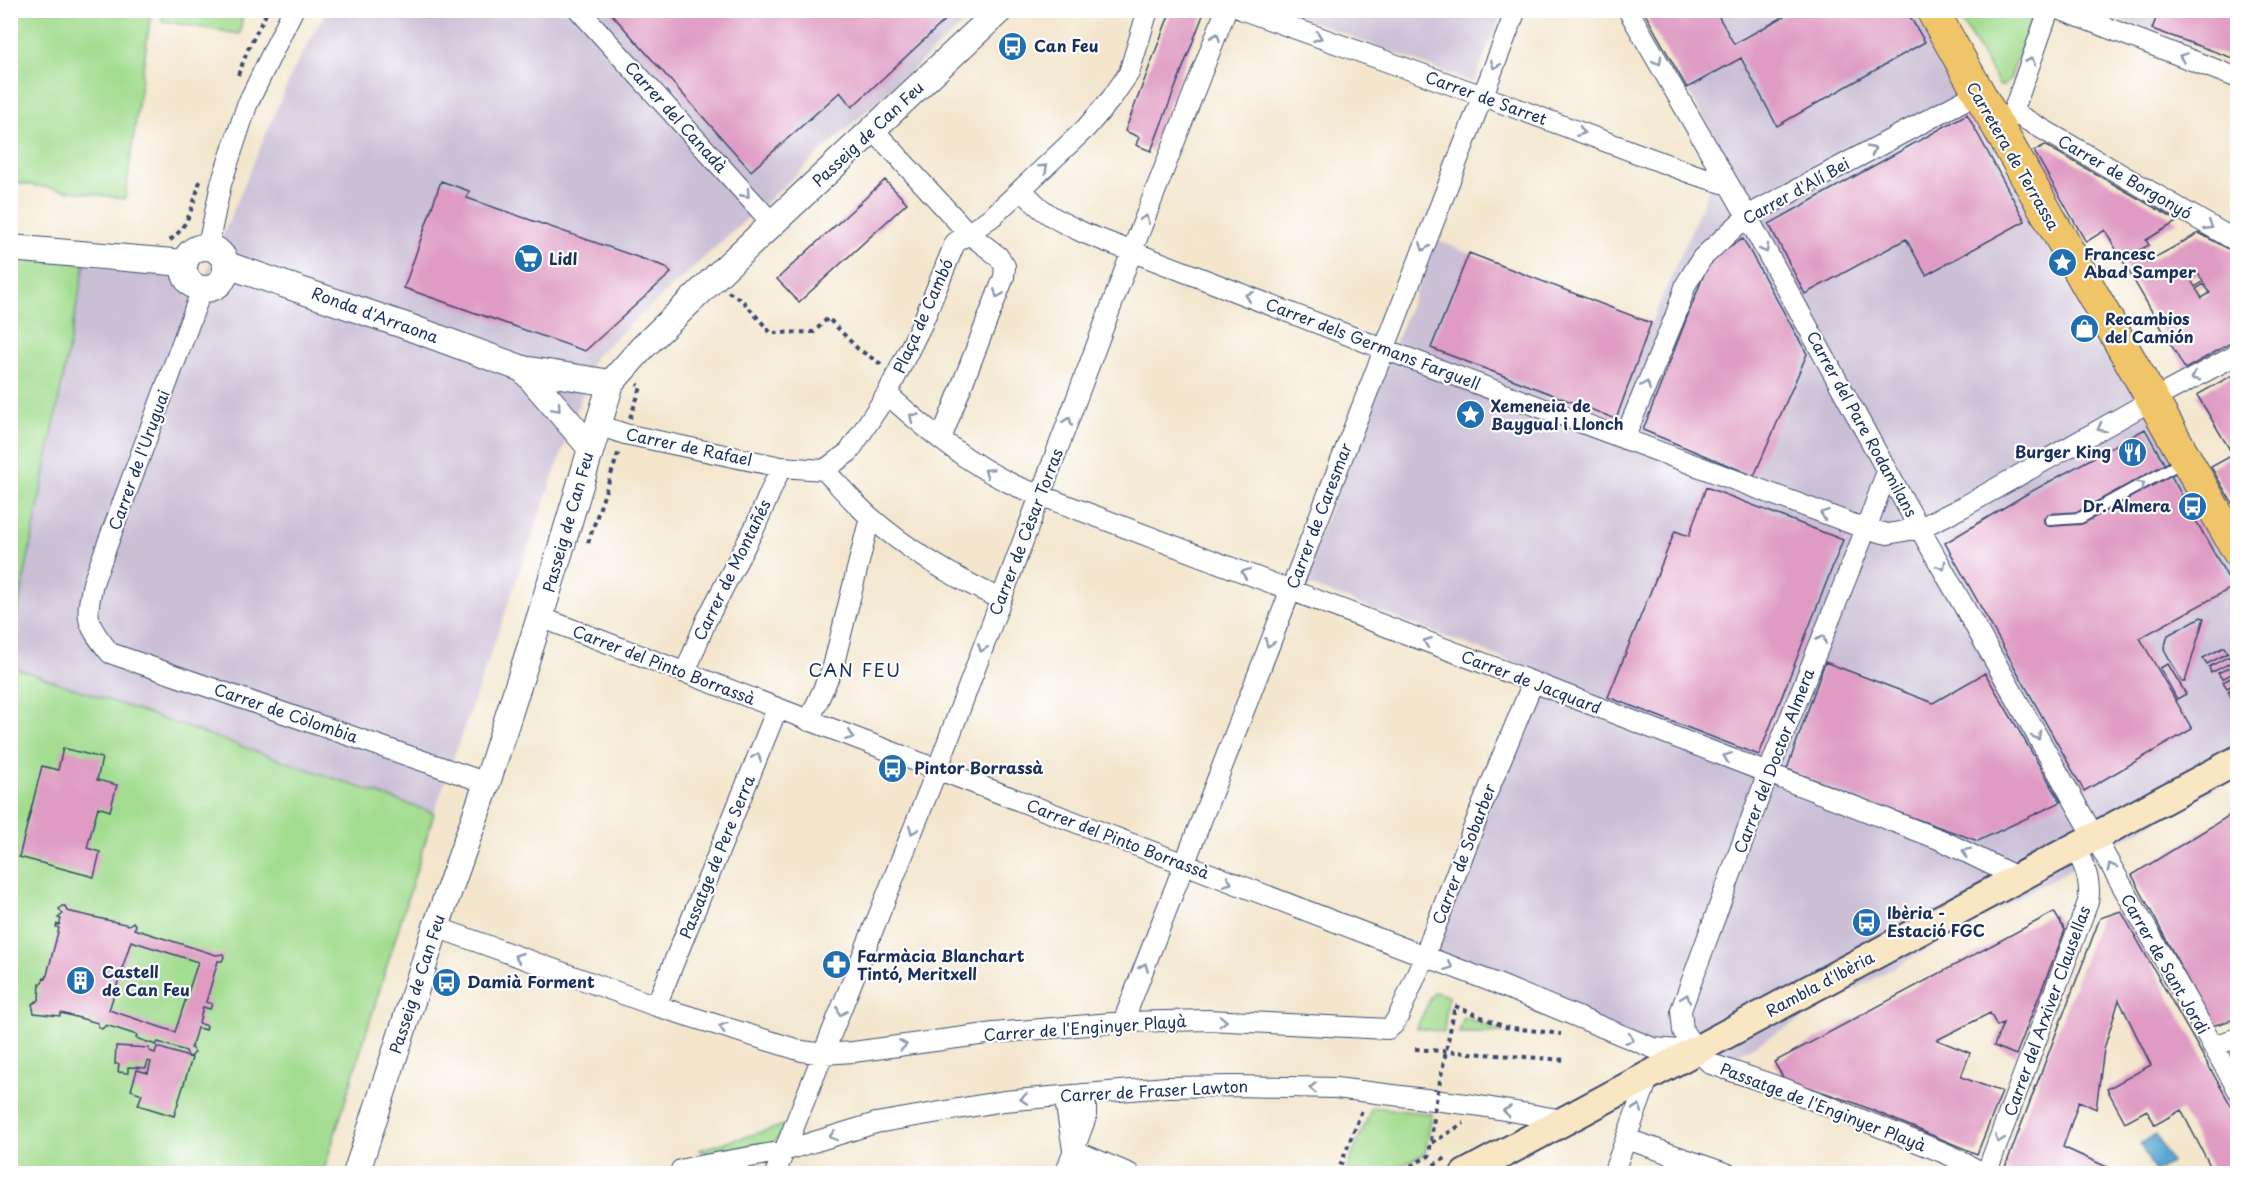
<svg xmlns="http://www.w3.org/2000/svg" width="2248" height="1184" viewBox="0 0 2248 1184" font-family="'Playpen Sans',sans-serif">
<rect width="100%" height="100%" fill="#fff"/>
<filter id="ink" filterUnits="userSpaceOnUse"><feTurbulence type="fractalNoise" baseFrequency=".0167" numOctaves="2"/><feDisplacementMap in="SourceGraphic" scale="12" xChannelSelector="R" yChannelSelector="G"/><feConvolveMatrix kernelMatrix="1 2 1 2 8 2 1 2 1" color-interpolation-filters="sRGB"/></filter>
<filter id="wash" filterUnits="userSpaceOnUse"><feTurbulence type="fractalNoise" baseFrequency=".008" numOctaves="4" result="noise"/><feDisplacementMap in="SourceGraphic" scale="24" xChannelSelector="R" yChannelSelector="G"/><feGaussianBlur stdDeviation="1.35" result="paint"/><feColorMatrix in="noise" values="0 0 0 0 0 0 0 0 0 0 0 0 0 0 0 0 0 1.4 0 .05"/><feComposite in="paint" operator="in"/></filter>
<g filter="url(#wash)">
<rect width="100%" height="100%" fill="#f3e6cd"/>
<path fill="#cbbfd5" d="M 326,11 L 977,11 L 593,358 L 584,390 L 434,813 L 11,666 L 11,647 L 85,263 L 203,281 L 293,71 Z
M 1284,11 L 1502,11 L 1474,83 Z
M 1643,11 L 1914,11 L 2237,563 L 2237,776 L 1712,1069 L 1432,963 L 1537,671 L 1301,582 L 1436,240 L 1651,323 L 1724,154 Z
M 2083,11 L 2237,11 L 2237,60 L 2152,29 Z"/>
<path fill="#a2dc8f" stroke="#5e8676" stroke-width="1.5" d="M 11,10 L 151,11 L 125,199 L 11,182 Z
M 163,11 L 163,10 L 243,11 L 240,34 L 162,21 Z
M 1956,11 L 2007,11 L 2031,20 L 2010,79 L 2003,86 L 2000,86 Z
M 11,257 L 85,263 L 11,647 Z
M 10,666 L 434,813 L 323,1173 L 11,1173 Z
M 1434,992 L 1448,996 L 1444,1032 L 1416,1028 Z
M 1464,1017 L 1504,1033 L 1459,1033 Z
M 1372,1107 L 1432,1114 L 1425,1154 L 1385,1173 L 1345,1173 Z
M 789,1124 L 757,1164 L 747,1167 L 699,1150 Z"/>
<path fill="#59a7d3" stroke="#3a6b98" stroke-width="1.5" d="M 2156,1135 L 2171,1163 L 2155,1172 L 2140,1144 Z"/>
<g id="blocks">
<path fill="#df9bc3" fill-rule="evenodd" d="M 608,10 L 956,10 L 852,107 L 840,92 L 751,171 Z
M 1171,10 L 1205,10 L 1151,151 L 1136,145 L 1139,137 L 1125,131 Z
M 1643,10 L 1715,10 L 1734,44 L 1796,10 L 1906,10 L 1925,42 L 1777,126 L 1741,58 L 1687,88 Z
M 2159,10 L 2238,10 L 2238,60 L 2152,29 Z
M 1967,114 L 2025,221 L 1926,275 L 1906,239 L 1805,294 L 1769,224 Z
M 2045,145 L 2178,221 L 2146,240 L 2149,245 L 2140,250 L 2147,262 L 2199,233 L 2238,254 L 2238,339 L 2185,369 L 2105,230 L 2086,242 L 2034,151 ZM 2198,273 L 2203,282 L 2195,287 L 2190,278 ZM 2204,284 L 2210,293 L 2202,298 L 2196,289 Z
M 885,180 L 907,203 L 799,302 L 777,279 Z
M 441,181 L 469,191 L 467,198 L 666,267 L 671,273 L 585,351 L 404,288 Z
M 1743,239 L 1807,354 L 1754,476 L 1643,430 L 1711,256 Z
M 1469,253 L 1651,323 L 1616,419 L 1431,348 Z
M 2238,372 L 2238,500 L 2232,503 L 2211,467 L 2233,455 L 2197,395 Z
M 2145,429 L 2233,587 L 2140,638 L 2192,729 L 2084,791 L 1945,543 L 2025,495 Z
M 1706,487 L 1843,540 L 1759,755 L 1608,697 L 1675,531 L 1689,536 Z
M 2201,617 L 2204,618 L 2185,682 L 2182,682 L 2164,649 L 2168,635 Z
M 2224,647 L 2228,653 L 2207,664 L 2203,658 Z
M 2229,656 L 2232,662 L 2211,673 L 2209,667 Z
M 1825,662 L 1933,703 L 1985,673 L 2061,802 L 1978,841 L 1883,807 L 1787,769 Z
M 2168,664 L 2186,694 L 2177,699 L 2160,668 Z
M 2234,665 L 2237,671 L 2222,679 L 2218,673 Z
M 2238,674 L 2238,682 L 2227,688 L 2223,682 Z
M 2238,685 L 2238,693 L 2231,697 L 2228,691 Z
M 63,748 L 102,758 L 97,780 L 117,785 L 110,811 L 98,807 L 87,848 L 100,852 L 94,877 L 19,857 L 42,766 L 58,770 Z
M 2238,810 L 2238,1018 L 2212,1026 L 2132,875 Z
M 62,906 L 65,906 L 67,911 L 129,925 L 133,922 L 136,926 L 134,929 L 216,955 L 223,954 L 224,957 L 222,961 L 218,961 L 206,1002 L 212,1004 L 210,1009 L 203,1007 L 199,1023 L 207,1026 L 206,1030 L 197,1028 L 191,1048 L 195,1052 L 191,1057 L 188,1056 L 186,1051 L 158,1042 L 156,1045 L 136,1038 L 137,1035 L 106,1025 L 102,1029 L 98,1026 L 98,1023 L 61,1013 L 60,1016 L 34,1013 L 32,1004 L 39,1000 L 40,983 L 42,983 L 44,978 L 46,979 L 59,928 L 56,927 L 57,924 L 59,925 L 61,919 L 58,918 L 63,914 L 59,909 ZM 131,941 L 198,962 L 175,1032 L 109,1010 Z
M 2121,911 L 2238,1118 L 2238,1173 L 2214,1173 L 2181,1110 L 2155,1125 L 2147,1110 L 2125,1122 L 2107,1089 L 2151,1065 L 2119,1000 L 2104,1049 L 2096,1109 L 2079,1101 L 2063,1147 L 2120,1173 L 2012,1173 L 2004,1170 L 2100,918 Z
M 2054,912 L 2065,930 L 2016,1055 L 1994,1046 L 2003,1023 L 1997,1026 L 1990,1013 L 1937,1040 L 1970,1053 L 1961,1077 L 2002,1092 L 1977,1154 L 1855,1103 L 1784,1079 L 1774,1062 Z
M 116,1046 L 149,1048 L 149,1051 L 155,1053 L 157,1047 L 192,1058 L 174,1116 L 138,1105 L 142,1094 L 131,1090 L 137,1070 L 148,1073 L 151,1062 L 148,1061 L 146,1068 L 128,1067 L 128,1073 L 118,1072 L 119,1064 L 115,1064 Z
M 2238,1046 L 2238,1069 L 2227,1049 Z"/>
</g>
</g>
<g filter="url(#ink)">
<use href="#blocks" fill-opacity="0" stroke="#3b4a6f" stroke-width="1.5"/>
<g fill="none" stroke-linecap="round" stroke-linejoin="round">
<defs>
<path id="service" d="M 2050,520 L 2080,518 L 2184,461"/>
<path id="minor" d="M 579,10 L 772,223
M 1243,10 L 1483,96 L 1693,174 L 1729,185
M 1628,10 L 1747,216 L 1887,471 L 2238,1090
M 2061,10 L 2238,78
M 2013,112 L 2238,242
M 2006,123 L 2013,112 L 2049,10
M 872,129 L 898,156
M 902,161 L 968,233 L 998,256 L 1005,266 L 1004,277 L 941,439
M 1022,189 C 1040,212 1058,221 1084,233 L 1384,349 L 1866,529 L 1888,534 L 1920,528 L 1963,507 L 2152,400 L 2238,354
M 208,246 L 221,184 L 247,105 L 293,10
M 202,289 L 93,583 C 85,620 86,623 110,653 L 487,783
M 887,394 C 926,429 968,464 1016,486 L 1533,682 L 1941,840 L 2019,878
M 598,425 L 625,434 L 781,467 L 824,470 L 849,452 L 887,394 L 922,324 L 955,243 L 993,216 L 1086,128 L 1111,99 L 1129,73 L 1148,10
M 1624,439 L 1675,317 L 1686,284 L 1702,258 L 1747,216 L 1978,93
M 824,470 C 839,485 854,503 870,517 C 908,550 955,578 1001,599
M 1887,471 L 1866,529 L 1768,773 L 1681,1010 L 1683,1031 L 1697,1051 L 1711,1064 L 1788,1090 L 1947,1154 L 1985,1174
M 540,617 L 1495,983 L 1653,1048 L 1694,1051
M 685,673 L 706,621 L 755,527 L 781,467
M 809,721 L 833,667 L 870,517
M 436,927 L 656,1006 L 802,1051 L 824,1054 L 853,1052 L 994,1033 L 1123,1022 L 1208,1020 L 1388,1029 L 1393,1025 L 1399,1015 L 1424,957 L 1483,803 L 1533,682
M 656,1006 L 777,709
M 1123,1022 L 1516,10
M 2212,1046 L 2238,1038
M 1627,1139 L 1728,1174
M 1073,1150 L 1066,1106 L 1082,1094
M 1073,1150 L 1130,1174
M 680,1174 L 681,1170 L 693,1167 L 784,1151 L 876,1123 L 1004,1101 L 1167,1087 L 1234,1086 L 1336,1088 L 1474,1105 L 1564,1120
M 775,1174 L 937,770 L 1132,251 L 1226,10
M 1065,1174 L 1086,1117 L 1086,1104 L 1082,1094
M 1613,1174 L 1649,1076
M 1986,1174 L 2088,902 C 2092,881 2084,867 2076,847"/>
<path id="tertiary" d="M184 268a21 21 0 1 1 42 0a21 21 0 1 1-42 0Z
M 10,248 L 184,263
M 227,265 L 406,326 L 523,369 L 611,383
M 523,369 L 590,447
M 356,1174 L 436,927 L 487,783 L 540,617 L 611,383 L 642,348 L 726,267 L 1000,10"/>
<path id="secondary" d="M 1465,1174 L 2238,760"/>
<path id="primary" d="M 1932,10 L 2238,551"/>
</defs>
<use href="#service" stroke="#3b4a6f" stroke-width="14"/>
<use href="#minor" stroke="#3b4a6f" stroke-width="22"/>
<use href="#tertiary" stroke="#3b4a6f" stroke-width="28"/>
<use href="#secondary" stroke="#3b4a6f" stroke-width="32"/>
<use href="#primary" stroke="#3b4a6f" stroke-width="34"/>
<path stroke="#3b4a6f" stroke-width="4" stroke-dasharray="4.5 4.5" stroke-linecap="butt" d="M 238,75 L 249,47 L 268,10
M 170,240 C 189,227 194,201 200,181
M 728,292 L 742,300 L 771,333 L 814,332 L 828,318 L 858,349 L 881,364
M 630,418 L 641,387 L 637,384
M 588,543 L 619,451
M 1455,1006 L 1505,1027 L 1561,1034
M 1415,1049 L 1566,1060
M 1432,1143 L 1464,1123
M 1337,1174 L 1362,1110
M 1395,1174 L 1429,1156 L 1434,1118
M 1418,1174 L 1446,1158"/>
<use href="#service" stroke="#fff" stroke-width="10"/>
<use href="#minor" stroke="#fff" stroke-width="20"/>
<use href="#tertiary" stroke="#fff" stroke-width="26"/>
<use href="#secondary" stroke="#f9e7c3" stroke-width="28"/>
<use href="#primary" stroke="#f0c469" stroke-width="32"/>
<path stroke="#3b4a6f" stroke-width="4" stroke-dasharray="4.5 4.5" stroke-linecap="butt" d="M 1434,1111 L 1455,1006"/>
</g>
<defs><path id="oneway-chevron" d="M-2-3.5L2.5 0L-2 3.5" fill="none" stroke-width="1.6" stroke-linecap="round" stroke-linejoin="round" transform="scale(1.5)"/></defs>
<g stroke="#8d97ae">
<use href="#oneway-chevron" transform="translate(1216 37) rotate(-69)"/>
<use href="#oneway-chevron" transform="translate(1318 37) rotate(20)"/>
<use href="#oneway-chevron" transform="translate(2183 57) rotate(-159)"/>
<use href="#oneway-chevron" transform="translate(1658 61) rotate(60)"/>
<use href="#oneway-chevron" transform="translate(2031 61) rotate(-71)"/>
<use href="#oneway-chevron" transform="translate(1495 65) rotate(111)"/>
<use href="#oneway-chevron" transform="translate(1581 132) rotate(20)"/>
<use href="#oneway-chevron" transform="translate(1872 150) rotate(-28)"/>
<use href="#oneway-chevron" transform="translate(1044 168) rotate(-43)"/>
<use href="#oneway-chevron" transform="translate(746 194) rotate(48)"/>
<use href="#oneway-chevron" transform="translate(1145 219) rotate(-69)"/>
<use href="#oneway-chevron" transform="translate(2209 226) rotate(30)"/>
<use href="#oneway-chevron" transform="translate(1424 247) rotate(111)"/>
<use href="#oneway-chevron" transform="translate(1765 249) rotate(61)"/>
<use href="#oneway-chevron" transform="translate(998 294) rotate(112)"/>
<use href="#oneway-chevron" transform="translate(1249 296) rotate(-159)"/>
<use href="#oneway-chevron" transform="translate(2195 377) rotate(152)"/>
<use href="#oneway-chevron" transform="translate(1646 385) rotate(-67)"/>
<use href="#oneway-chevron" transform="translate(557 408) rotate(49)"/>
<use href="#oneway-chevron" transform="translate(913 417) rotate(-141)"/>
<use href="#oneway-chevron" transform="translate(1068 421) rotate(-69)"/>
<use href="#oneway-chevron" transform="translate(2101 428) rotate(151)"/>
<use href="#oneway-chevron" transform="translate(988 472) rotate(-146)"/>
<use href="#oneway-chevron" transform="translate(2141 485) rotate(-29)"/>
<use href="#oneway-chevron" transform="translate(1824 514) rotate(-160)"/>
<use href="#oneway-chevron" transform="translate(1942 566) rotate(61)"/>
<use href="#oneway-chevron" transform="translate(1245 573) rotate(-159)"/>
<use href="#oneway-chevron" transform="translate(1822 639) rotate(-68)"/>
<use href="#oneway-chevron" transform="translate(1427 642) rotate(-159)"/>
<use href="#oneway-chevron" transform="translate(1269 643) rotate(111)"/>
<use href="#oneway-chevron" transform="translate(982 648) rotate(111)"/>
<use href="#oneway-chevron" transform="translate(850 736) rotate(21)"/>
<use href="#oneway-chevron" transform="translate(2037 736) rotate(61)"/>
<use href="#oneway-chevron" transform="translate(757 757) rotate(-68)"/>
<use href="#oneway-chevron" transform="translate(1727 757) rotate(-159)"/>
<use href="#oneway-chevron" transform="translate(913 830) rotate(112)"/>
<use href="#oneway-chevron" transform="translate(1966 852) rotate(-154)"/>
<use href="#oneway-chevron" transform="translate(2111 867) rotate(-118)"/>
<use href="#oneway-chevron" transform="translate(1228 882) rotate(21)"/>
<use href="#oneway-chevron" transform="translate(518 957) rotate(-160)"/>
<use href="#oneway-chevron" transform="translate(1449 966) rotate(21)"/>
<use href="#oneway-chevron" transform="translate(1144 967) rotate(-69)"/>
<use href="#oneway-chevron" transform="translate(1686 998) rotate(-70)"/>
<use href="#oneway-chevron" transform="translate(841 1012) rotate(112)"/>
<use href="#oneway-chevron" transform="translate(1223 1021) rotate(2)"/>
<use href="#oneway-chevron" transform="translate(723 1027) rotate(-162)"/>
<use href="#oneway-chevron" transform="translate(1630 1039) rotate(21)"/>
<use href="#oneway-chevron" transform="translate(903 1045) rotate(-8)"/>
<use href="#oneway-chevron" transform="translate(1313 1088) rotate(-179)"/>
<use href="#oneway-chevron" transform="translate(1024 1099) rotate(175)"/>
<use href="#oneway-chevron" transform="translate(1638 1108) rotate(-71)"/>
<use href="#oneway-chevron" transform="translate(1507 1111) rotate(-171)"/>
<use href="#oneway-chevron" transform="translate(833 1136) rotate(164)"/>
<use href="#oneway-chevron" transform="translate(1999 1139) rotate(111)"/>
</g>
</g>
<defs>
<symbol id="bus-disc" viewBox="-11 -11 22 22"><circle r="9.5" fill="#1f6fb2" stroke="#fff"/><path d="M-5-6H5V4H4V6H2V4H-2V6H-4V4H-5ZM-3.5-4V0h7V-4ZM-3.5 1.2v1.5H-2V1.2ZM2 1.2v1.5H3.5V1.2Z" fill="#fff"/></symbol>
<symbol id="supermarket-disc" viewBox="-11 -11 22 22"><circle r="9.5" fill="#1f6fb2" stroke="#fff"/><path d="M-6-5.5h2.5l.6 2H6L4.5 2H-2.5L-4.4-4H-6ZM-1.5 3.2a1.3 1.3 0 1 0 .1 0ZM3 3.2a1.3 1.3 0 1 0 .1 0Z" fill="#fff"/></symbol>
<symbol id="sight-disc" viewBox="-11 -11 22 22"><circle r="9.5" fill="#1f6fb2" stroke="#fff"/><path d="M0-6L1.8-2.2L6-1.7L2.9 1.2L3.7 5.4L0 3.3L-3.7 5.4L-2.9 1.2L-6-1.7L-1.8-2.2Z" fill="#fff"/></symbol>
<symbol id="shop-disc" viewBox="-11 -11 22 22"><circle r="9.5" fill="#1f6fb2" stroke="#fff"/><path d="M-5-2.5h2.3a2.7 3.5 0 0 1 5.4 0H5L5.5 6h-11ZM-1.5-2.5h3a1.5 2.3 0 0 0-3 0Z" fill="#fff"/></symbol>
<symbol id="restaurant-disc" viewBox="-11 -11 22 22"><circle r="9.5" fill="#1f6fb2" stroke="#fff"/><path d="M-5-6h1v4h1v-4h1v4h1v-4h1v5L-1.5 .5V6h-2V.5L-5-1ZM5-6V6H3V1.5H1.5Q1.5-4 5-6Z" fill="#fff"/></symbol>
<symbol id="pharmacy-disc" viewBox="-11 -11 22 22"><circle r="9.5" fill="#1f6fb2" stroke="#fff"/><path d="M-2-6h4v4h4v4h-4v4h-4v-4h-4v-4h4Z" fill="#fff"/></symbol>
<symbol id="building-disc" viewBox="-11 -11 22 22"><circle r="9.5" fill="#1f6fb2" stroke="#fff"/><path d="M-4-6H4V6H1V3H-1V6H-4ZM-2.5-4.3h1.7v1.8h-1.7ZM.8-4.3h1.7v1.8H.8ZM-2.5-1h1.7V.8h-1.7ZM.8-1h1.7V.8H.8Z" fill="#fff"/></symbol>
</defs>
<g fill-rule="evenodd">
<use href="#bus-disc" x="996" y="30" width="33" height="33"/>
<use href="#supermarket-disc" x="512" y="242" width="33" height="33"/>
<use href="#sight-disc" x="2046" y="246" width="33" height="33"/>
<use href="#shop-disc" x="2068" y="312" width="33" height="33"/>
<use href="#sight-disc" x="1454" y="398" width="33" height="33"/>
<use href="#restaurant-disc" x="2116" y="436" width="33" height="33"/>
<use href="#bus-disc" x="2176" y="490" width="33" height="33"/>
<use href="#bus-disc" x="876" y="752" width="33" height="33"/>
<use href="#bus-disc" x="1850" y="906" width="33" height="33"/>
<use href="#pharmacy-disc" x="820" y="948" width="33" height="33"/>
<use href="#building-disc" x="64" y="964" width="33" height="33"/>
<use href="#bus-disc" x="430" y="966" width="33" height="33"/>
</g>
<g text-anchor="middle" stroke-width="4.5" stroke-linejoin="round" paint-order="stroke">
<g font-size="16" font-weight="bold" fill="#1b2f5e" stroke="#fff" text-anchor="start">
<text x="1034" y="52">Can Feu</text>
<text x="2084" y="260">Francesc<tspan x="2084" dy="18">Abad Samper</tspan></text>
<text x="549" y="265">Lidl</text>
<text x="2105" y="325">Recambios<tspan x="2105" dy="18">del Camión</tspan></text>
<text x="1491" y="412">Xemeneia de<tspan x="1491" dy="18">Baygual i Llonch</tspan></text>
<text x="2111" y="458" text-anchor="end">Burger King</text>
<text x="2171" y="512" text-anchor="end">Dr. Almera</text>
<text x="914" y="774">Pintor Borrassà</text>
<text x="1887" y="919">Ibèria -<tspan x="1887" dy="18">Estació FGC</tspan></text>
<text x="857" y="962">Farmàcia Blanchart<tspan x="857" dy="18">Tintó, Meritxell</tspan></text>
<text x="102" y="978">Castell<tspan x="102" dy="18">de Can Feu</tspan></text>
<text x="467" y="988">Damià Forment</text>
</g>
<g font-size="16" fill="#1b2f5e" stroke="#fff">
<text transform="translate(1486 98) rotate(20)" y="6">Carrer de Sarret</text>
<text transform="translate(676 117) rotate(48)" y="6">Carrer del Canadà</text>
<text transform="translate(868 134) rotate(-43)" y="6">Passeig de Can Feu</text>
<text transform="translate(2013 156) rotate(60)" y="6">Carretera de Terrassa</text>
<text transform="translate(2125 177) rotate(30)" y="6">Carrer de Borgonyó</text>
<text transform="translate(1796 191) rotate(-29)" y="6">Carrer d'Alí Bei</text>
<text transform="translate(375 315) rotate(20)" y="6">Ronda d'Arraona</text>
<text transform="translate(923 316) rotate(-66)" y="6">Plaça de Cambó</text>
<text transform="translate(1373 344) rotate(21)" y="6">Carrer dels Germans Farguell</text>
<text transform="translate(1862 424) rotate(61)" y="6">Carrer del Pare Rodamilans</text>
<text transform="translate(689 447) rotate(12)" y="6">Carrer de Rafael</text>
<text transform="translate(139 460) rotate(-70)" y="6">Carrer de l'Uruguai</text>
<text transform="translate(1319 516) rotate(-69)" y="6">Carrer de Caresmar</text>
<text transform="translate(568 522) rotate(-74)" y="6">Passeig de Can Feu</text>
<text transform="translate(1026 532) rotate(-69)" y="6">Carrer de Cèsar Torras</text>
<text transform="translate(732 570) rotate(-64)" y="6">Carrer de Montañés</text>
<text transform="translate(664 665) rotate(21)" y="6">Carrer del Pinto Borrassà</text>
<text transform="translate(1531 682) rotate(21)" y="6">Carrer de Jacquard</text>
<text transform="translate(286 713) rotate(19)" y="6">Carrer de Còlombia</text>
<text transform="translate(1774 761) rotate(-69)" y="6">Carrer del Doctor Almera</text>
<text transform="translate(1118 839) rotate(21)" y="6">Carrer del Pinto Borrassà</text>
<text transform="translate(1464 854) rotate(-69)" y="6">Carrer de Sobarber</text>
<text transform="translate(717 857) rotate(-68)" y="6">Passatge de Pere Serra</text>
<text transform="translate(2165 964) rotate(60)" y="6">Carrer de Sant Jordi</text>
<text transform="translate(417 984) rotate(-72)" y="6">Passeig de Can Feu</text>
<text transform="translate(1820 984) rotate(-28)" y="6">Rambla d'Ibèria</text>
<text transform="translate(2047 1011) rotate(-70)" y="6">Carrer del Arxiver Clausellas</text>
<text transform="translate(1085 1028) rotate(-4)" y="6">Carrer de l'Enginyer Playà</text>
<text transform="translate(1154 1091) rotate(-3)" y="6">Carrer de Fraser Lawton</text>
<text transform="translate(1823 1107) rotate(21)" y="6">Passatge de l'Enginyer Playà</text>
</g>
<g font-size="18" letter-spacing="1.5" fill="#1b2f5e" stroke="#fff">
<text x="855" y="677">CAN FEU</text>
</g>
</g>
<rect width="2248" height="1184" fill="none" stroke="#fff" stroke-width="36"/>
</svg>
